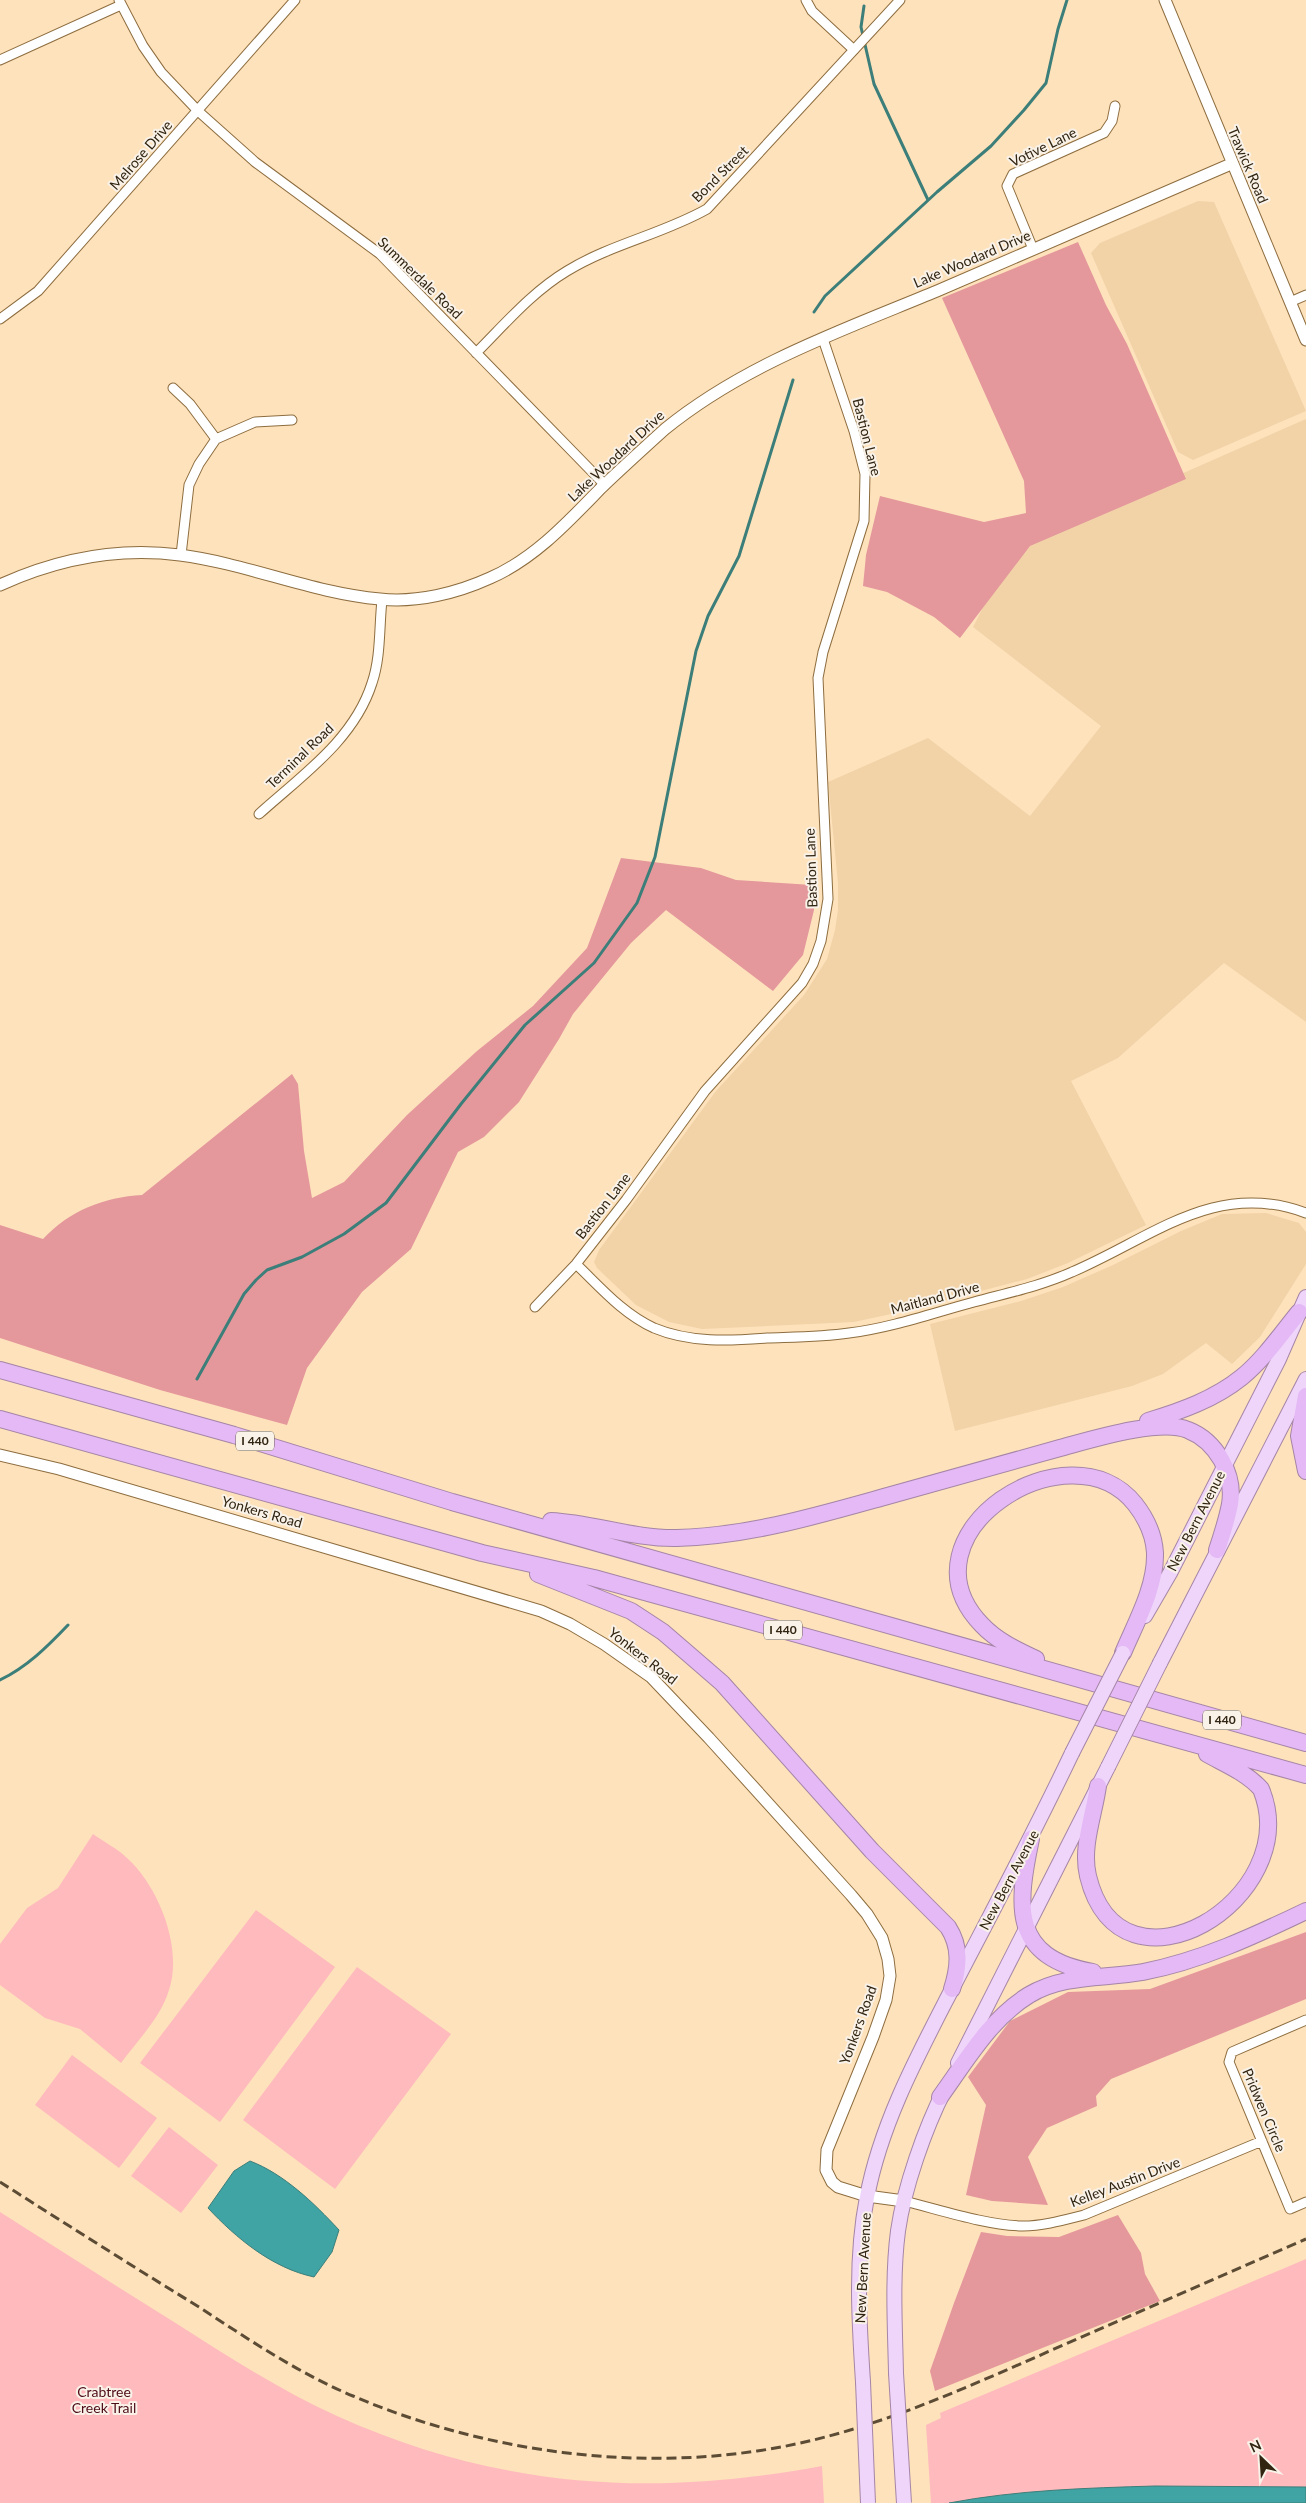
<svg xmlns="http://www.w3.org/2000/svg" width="1306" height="2503" viewBox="0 0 1306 2503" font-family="Lato,sans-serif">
<rect width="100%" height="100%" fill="#fee2bb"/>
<path fill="#f2d3a8" d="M 1198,201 L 1214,202 L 1306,411 L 1193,460 L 1178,452 L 1091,253 L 1100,243 Z
M 1306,419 L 1306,1022 L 1224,963 L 1118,1058 L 1071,1081 L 1146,1225 L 1068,1263 L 1027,1279 L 905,1311 L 854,1322 L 702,1329 L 669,1322 L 636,1305 L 597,1268 L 594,1262 L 599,1250 L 716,1091 L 804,995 L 827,959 L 835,930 L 838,910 L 838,883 L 828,782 L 928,738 L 1030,816 L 1101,726 L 973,627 L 1013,548 Z
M 1266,1213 L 1299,1223 L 1306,1232 L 1306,1264 L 1260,1337 L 1232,1364 L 1206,1343 L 1163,1374 L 1132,1386 L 955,1431 L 930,1324 L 1021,1301 L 1063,1287 L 1113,1265 L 1181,1231 L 1222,1214 Z"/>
<path fill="#ffbabd" d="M 93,1834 C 104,1842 118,1849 127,1858 C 159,1887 183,1948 169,1990 C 161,2017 138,2040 121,2063 L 80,2029 L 45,2018 L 0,1985 L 0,1944 L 27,1908 L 58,1888 Z
M 256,1910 L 335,1967 L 220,2122 L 140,2063 Z
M 357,1967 L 451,2034 L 335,2189 L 243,2120 Z
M 72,2055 L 157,2118 L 119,2168 L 35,2105 Z
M 169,2127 L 218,2165 L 181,2213 L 131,2176 Z
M 0,2212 C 58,2249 116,2286 174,2322 C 227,2356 280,2390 337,2416 C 497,2488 651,2498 822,2466 L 824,2503 L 0,2503 Z
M 1306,2259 L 1306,2503 L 931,2503 L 926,2425 L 941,2418 L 940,2413 Z"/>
<path fill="#e4989c" d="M 1078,242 L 1106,305 L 1127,344 L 1186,479 L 1030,546 L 960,638 L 934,617 L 887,592 L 863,586 L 866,555 L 880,496 L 984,522 L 1026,513 L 1024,481 L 942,298 Z
M 621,858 L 701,868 L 736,880 L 812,885 L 814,910 L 803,955 L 773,991 L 666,910 L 631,943 L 573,1014 L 559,1039 L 519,1102 L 484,1137 L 458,1152 L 411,1249 L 362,1292 L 307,1368 L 287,1425 L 160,1390 L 0,1338 L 0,1225 L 43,1239 C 69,1211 104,1197 142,1195 L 292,1074 L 298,1084 L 304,1151 L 312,1198 L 344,1182 L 407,1115 L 477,1051 L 533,1006 L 587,948 Z
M 1306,1932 L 1306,1999 L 1111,2079 L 1096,2096 L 1097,2106 L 1047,2128 L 1028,2157 L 1048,2205 L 992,2201 L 966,2195 L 986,2105 L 968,2077 L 1010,2021 L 1068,1992 L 1150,1989 Z
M 1118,2215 L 1141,2253 L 1145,2274 L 1160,2301 L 935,2391 L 930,2371 L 954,2303 L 981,2232 L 1007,2236 L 1059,2237 Z"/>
<path fill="#40a4a5" stroke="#3c7e79" d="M 250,2161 C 284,2174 314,2203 339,2230 L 332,2252 L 314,2277 C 272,2268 236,2238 208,2208 L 234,2171 Z
M 1155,2486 L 1306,2487 L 1306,2503 L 949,2503 C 1017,2490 1087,2488 1155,2486 Z"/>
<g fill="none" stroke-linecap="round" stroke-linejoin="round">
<path stroke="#3c7e79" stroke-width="3" d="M 864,6 L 861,27 L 874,84 L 928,200
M 814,312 L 825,296 L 937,192 L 991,146 L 1024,110 L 1046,83 L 1058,29 L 1067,0
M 197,1379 L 244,1294 L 256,1280 L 267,1270 L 302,1257 L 344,1234 L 386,1203 L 461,1104 L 525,1025 L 594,963 L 637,903 L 655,857 L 696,651 L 708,616 L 739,556 L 793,380
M 0,1680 C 27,1667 47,1647 68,1625"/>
<defs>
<path id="minor" d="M 119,0 L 143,46 L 161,72 L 198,111 L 255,162 L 380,254 L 605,485
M 806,0 L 812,11 L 854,50
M 0,60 L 121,5
M 1033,249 L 1007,186 L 1013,174 L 1104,133 L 1112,121 L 1115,106
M 1290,302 L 1306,295
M 0,319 L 38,291 L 295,0
M 476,353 C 505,324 532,292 567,271 C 611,244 663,234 707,209 L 900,0
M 173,388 L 190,404 L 216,439
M 181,555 L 189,485 L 199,464 L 216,439 L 255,422 L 292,420
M 259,814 C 301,776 354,740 372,683 C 381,657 379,627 382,600
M 576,1264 C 600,1287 623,1314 654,1328 C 690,1343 729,1341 767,1338 C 794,1337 822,1337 849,1333 C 891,1328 933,1313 974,1302 C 1007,1293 1041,1286 1072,1272 C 1152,1238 1215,1179 1306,1213
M 535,1307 L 576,1264 L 626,1200 L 705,1091 L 802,983 L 813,964 L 821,941 L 828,899 L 818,678 L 823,652 L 864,521 L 865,474 L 854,431 L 823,339
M 1306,2020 L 1232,2052 L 1229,2062 L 1290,2209 L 1306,2202
M 904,2201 C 941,2210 985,2225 1023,2226 C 1043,2226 1064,2220 1084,2215 L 1262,2141"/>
<path id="tertiary" d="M 1165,0 L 1306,340
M 0,585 C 57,559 118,547 180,555 C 248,564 312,593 380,599 C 417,603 457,593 490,578 C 534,559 568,522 601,488 C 622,468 644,448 665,429 C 745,364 843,330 937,291 C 1035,249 1133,206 1231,164
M 0,1455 L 59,1469 L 541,1611 L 570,1624 L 604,1644 L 651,1677 L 709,1738 L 851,1895 L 867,1914 L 882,1938 L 888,1959 L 890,1976 L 886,2000 L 873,2037 L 827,2150 L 826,2170 L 832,2182 L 838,2187 L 867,2196 L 904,2201"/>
<path id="primary" d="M 1145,1616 L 1170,1573 L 1279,1359 L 1306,1297
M 1160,1663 L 1306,1379
M 958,2063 L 1108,1767
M 896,2373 C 895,2326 892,2277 898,2231 C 904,2188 925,2128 945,2089
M 863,2382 C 859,2321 855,2258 867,2197 C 881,2123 918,2055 952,1989 C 993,1910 1034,1833 1072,1753"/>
<path id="motorway" d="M 0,1370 L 234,1435 L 452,1502 L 1306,1743
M 1306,1396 L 1299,1436 L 1306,1471
M 0,1419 L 482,1553 L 594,1578 L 1306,1775
M 1148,1421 C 1181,1411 1215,1399 1242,1377 C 1264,1359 1281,1334 1299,1312
M 551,1521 C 593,1523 634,1539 677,1538 C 748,1536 816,1516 884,1497 C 942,1481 1001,1465 1060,1448 C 1090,1440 1160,1418 1188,1430 C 1216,1441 1235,1474 1230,1504 C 1227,1520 1222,1535 1217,1550
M 538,1574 L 631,1611 L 663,1632 L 692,1657 L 722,1683 L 872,1851 L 948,1927 C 961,1947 959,1967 952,1989
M 1036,1659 C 1017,1650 997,1641 982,1625 C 894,1534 1070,1422 1135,1504 C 1146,1518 1154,1535 1155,1553 C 1156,1587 1136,1622 1123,1653
M 1098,1786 C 1094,1815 1081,1847 1088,1876 C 1120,2010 1306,1899 1261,1789 C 1247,1773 1225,1764 1207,1754
M 1031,1839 C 1017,1905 1010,1958 1093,1972
M 940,2097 C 966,2061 990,2019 1029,1995 C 1064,1974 1104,1979 1143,1972 C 1200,1961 1254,1936 1306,1911"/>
</defs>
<use href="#minor" stroke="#8d6d3f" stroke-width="11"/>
<use href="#tertiary" stroke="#8d6d3f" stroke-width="13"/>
<use href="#primary" stroke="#a585a6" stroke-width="16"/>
<use href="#motorway" stroke="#a585a6" stroke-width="18"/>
<use href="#minor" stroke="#fff" stroke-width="9"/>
<use href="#tertiary" stroke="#fff" stroke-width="11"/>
<use href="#primary" stroke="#efd5fa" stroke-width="14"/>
<use href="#motorway" stroke="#e4b9f6" stroke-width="16"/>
<path stroke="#5c4c35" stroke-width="3" stroke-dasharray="10 5" stroke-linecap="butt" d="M 0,2182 C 66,2224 132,2266 199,2307 C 248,2339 298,2373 353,2396 C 477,2449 622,2471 757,2451 C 861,2436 956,2392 1052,2350 C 1137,2313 1221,2276 1306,2239"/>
<defs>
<path id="primary-bridge" d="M 1072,1753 L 1123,1653
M 1108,1767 L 1160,1663
M 896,2373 L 904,2503
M 863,2382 L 868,2503"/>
</defs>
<use href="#primary-bridge" stroke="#a585a6" stroke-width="16" stroke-linecap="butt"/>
<use href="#primary-bridge" stroke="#efd5fa" stroke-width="14"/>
</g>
<g text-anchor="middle" stroke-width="4" stroke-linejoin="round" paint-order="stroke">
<g fill="#f9f2e9" stroke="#6d6252" stroke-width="1">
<rect x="236" y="1431.5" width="38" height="19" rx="4"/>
<rect x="764" y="1620.5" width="38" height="19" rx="4"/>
<rect x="1203" y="1710.5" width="38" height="19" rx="4"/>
</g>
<g font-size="12" font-weight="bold" fill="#312411">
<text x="255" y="1445">I 440</text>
<text x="783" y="1634">I 440</text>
<text x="1222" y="1724">I 440</text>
</g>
<g font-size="14" fill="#312411" stroke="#f9f2e9">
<text transform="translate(1043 147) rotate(-26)" y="5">Votive Lane</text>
<text transform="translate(141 155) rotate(-49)" y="5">Melrose Drive</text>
<text transform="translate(1248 165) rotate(67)" y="5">Trawick Road</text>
<text transform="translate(720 174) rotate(-45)" y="5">Bond Street</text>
<text transform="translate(972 259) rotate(-23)" y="5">Lake Woodard Drive</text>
<text transform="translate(420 278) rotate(44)" y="5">Summerdale Road</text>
<text transform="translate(867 437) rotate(76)" y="5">Bastion Lane</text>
<text transform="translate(616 456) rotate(-43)" y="5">Lake Woodard Drive</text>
<text transform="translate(300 756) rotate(-44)" y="5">Terminal Road</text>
<text transform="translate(811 868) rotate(-92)" y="5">Bastion Lane</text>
<text transform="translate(603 1206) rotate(-52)" y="5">Bastion Lane</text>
<text transform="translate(935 1298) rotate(-15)" y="5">Maitland Drive</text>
<text transform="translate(262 1512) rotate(16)" y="5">Yonkers Road</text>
<text transform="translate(1196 1521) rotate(-63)" y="5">New Bern Avenue</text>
<text transform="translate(643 1656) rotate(38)" y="5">Yonkers Road</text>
<text transform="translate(1009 1880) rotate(-62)" y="5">New Bern Avenue</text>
<text transform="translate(858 2025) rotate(-70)" y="5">Yonkers Road</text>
<text transform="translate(1264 2110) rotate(67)" y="5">Pridwen Circle</text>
<text transform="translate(1125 2182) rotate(-21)" y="5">Kelley Austin Drive</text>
<text transform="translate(863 2268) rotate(-87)" y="5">New Bern Avenue</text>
</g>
<g font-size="14" fill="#4f0c19" stroke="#f9f2e9">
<text x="104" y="2397">Crabtree<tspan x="104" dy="16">Creek Trail</tspan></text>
</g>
</g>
<g transform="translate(1261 2458) rotate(335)" stroke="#f9f2e9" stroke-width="4" paint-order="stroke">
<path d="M0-4L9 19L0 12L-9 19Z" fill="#312411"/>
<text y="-8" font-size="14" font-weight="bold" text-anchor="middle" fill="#312411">N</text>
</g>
</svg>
